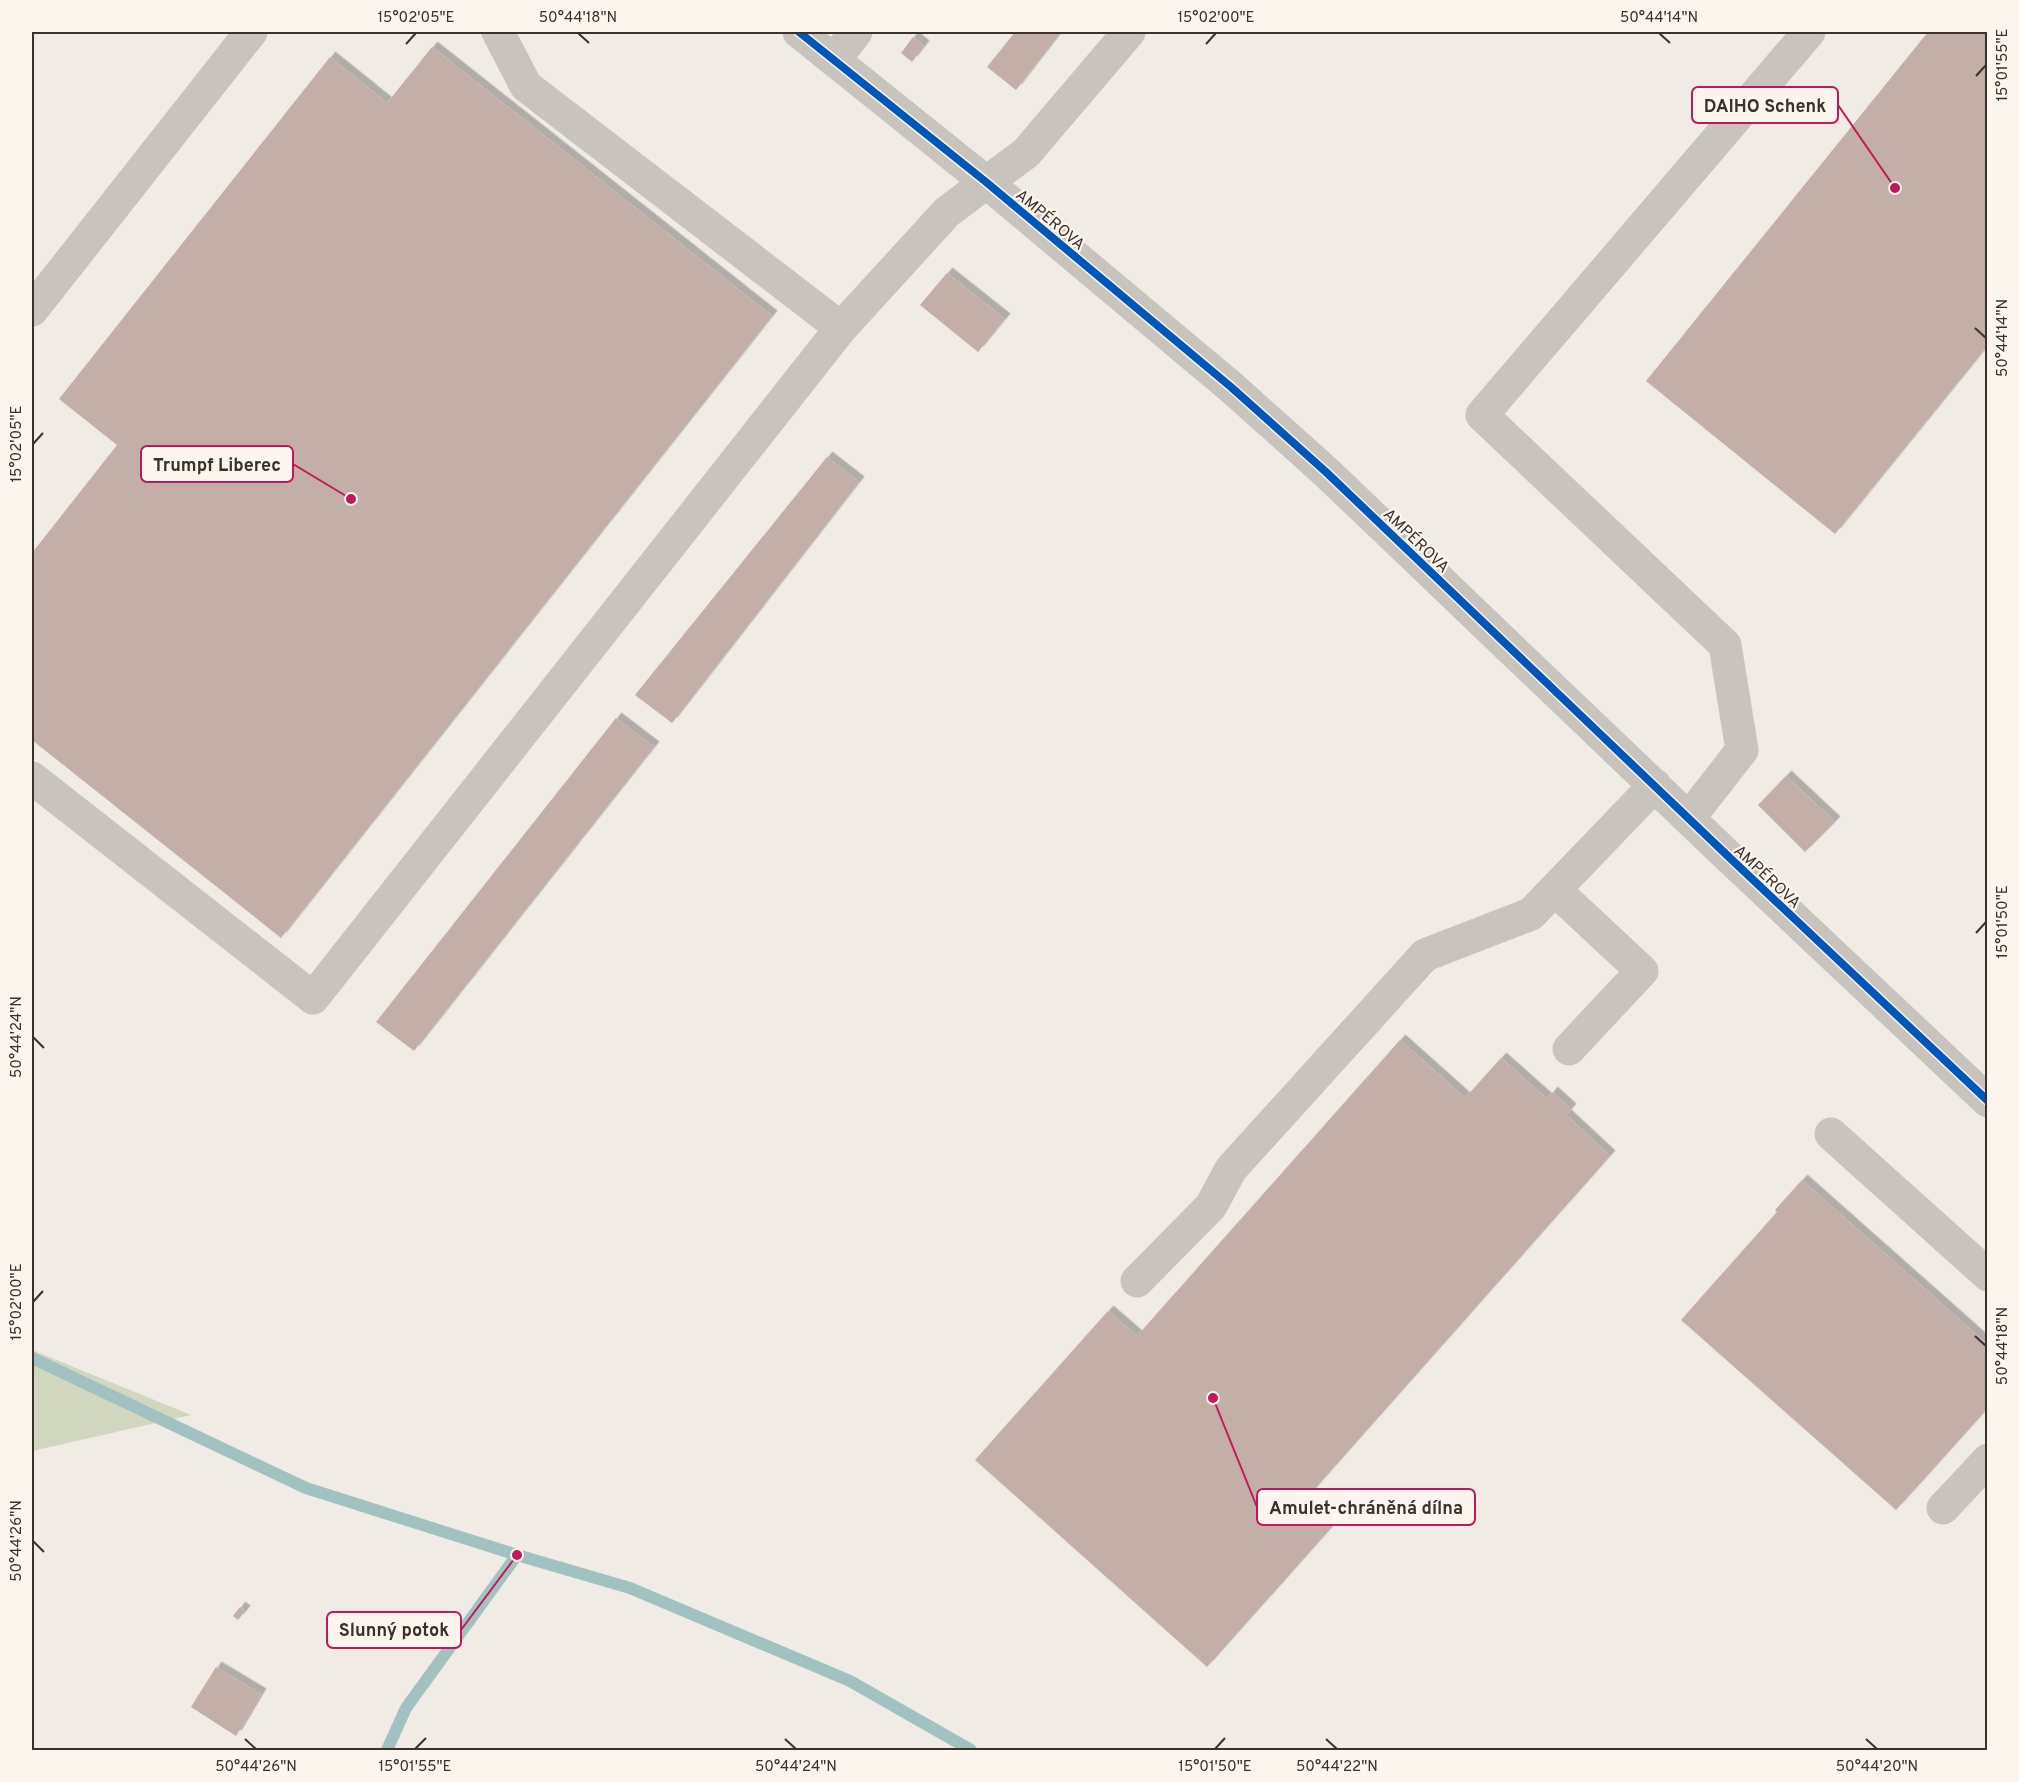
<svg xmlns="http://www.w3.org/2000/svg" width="2019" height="1782" viewBox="0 0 2019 1782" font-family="Overpass,sans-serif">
<defs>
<filter id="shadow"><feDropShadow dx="5.5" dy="-5.5" stdDeviation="0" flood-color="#0004"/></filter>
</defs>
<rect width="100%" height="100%" fill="#f0ebe5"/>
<path fill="#d1d6bf" d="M 32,1350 L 191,1415 L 32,1451 Z"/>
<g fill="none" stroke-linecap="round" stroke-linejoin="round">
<path stroke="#a1c2c1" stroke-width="12" d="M 32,1358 L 306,1488 L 517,1555 L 630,1588 L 850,1681 L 971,1750
M 387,1750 L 406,1708 L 517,1555"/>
</g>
<path fill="#c3afa7" filter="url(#shadow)" d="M 1015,32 L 1061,32 L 1016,90 L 987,67 Z
M 1928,32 L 1988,32 L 1988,345 L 1835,534 L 1646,381 Z
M 913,37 L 924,46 L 912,62 L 901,53 Z
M 432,47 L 772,316 L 281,938 L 32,740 L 32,553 L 117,445 L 59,399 L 330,57 L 387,103 Z
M 947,273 L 1005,319 L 978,352 L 920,305 Z
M 827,457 L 859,482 L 672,723 L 635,695 Z
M 616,718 L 654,747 L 414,1051 L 376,1022 Z
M 1786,776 L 1835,822 L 1805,852 L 1758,805 Z
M 1400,1040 L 1465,1098 L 1501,1058 L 1547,1099 L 1552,1092 L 1571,1109 L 1566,1115 L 1610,1156 L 1311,1493 L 1339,1519 L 1207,1667 L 975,1460 L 1108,1311 L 1137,1336 Z
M 1802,1180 L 1988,1345 L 1988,1408 L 1896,1510 L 1681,1320 L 1777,1212 L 1775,1210 Z
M 240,1607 L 245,1611 L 238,1620 L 233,1616 Z
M 216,1667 L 261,1694 L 236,1736 L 191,1707 Z"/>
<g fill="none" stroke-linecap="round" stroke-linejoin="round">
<path stroke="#c9c3be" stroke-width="33" d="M 498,32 L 526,86 L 841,328
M 799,32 L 986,182 L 1231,387 L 1326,472 L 1731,859 L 1988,1101
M 834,60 L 856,32
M 32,310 L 251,32
M 32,778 L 313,998 L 841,328 L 947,212 L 1026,153 L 1129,32
M 1689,818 L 1742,750 L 1725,645 L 1482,415 L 1809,32
M 1555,890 L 1642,971 L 1569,1049
M 1831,1134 L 1988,1275
M 1137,1281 L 1211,1206 L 1231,1169 L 1425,955 L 1531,914 L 1655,785
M 1943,1508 L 1988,1460"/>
<defs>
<path id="cycleway" d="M 799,32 L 986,182 L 1231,387 L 1326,472 L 1731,859 L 1988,1101"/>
</defs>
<use href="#cycleway" stroke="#fbf5ee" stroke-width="11"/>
<use href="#cycleway" stroke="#0057b8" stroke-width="8"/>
</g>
<path fill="none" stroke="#3b302b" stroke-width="2" d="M 578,33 L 589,43M 1659,33 L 1670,43M 406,44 L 416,33M 1206,44 L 1216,33M 1976,76 L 1986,65M 1975,328 L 1986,338M 33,444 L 43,433M 1976,933 L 1986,922M 33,1037 L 44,1048M 33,1302 L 43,1291M 1975,1336 L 1986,1346M 33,1541 L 44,1552M 245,1739 L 256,1749M 785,1739 L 796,1749M 1326,1739 L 1337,1749M 1866,1739 L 1877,1749M 415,1749 L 426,1738M 1215,1749 L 1225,1738"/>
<g text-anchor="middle" stroke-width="4.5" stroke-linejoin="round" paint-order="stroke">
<g font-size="16" fill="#3b302b" stroke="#fbf5ee">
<text transform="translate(1051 219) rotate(40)" y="6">AMPÉROVA</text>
<text transform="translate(1417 540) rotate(44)" y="6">AMPÉROVA</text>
<text transform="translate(1768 876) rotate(43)" y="6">AMPÉROVA</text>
</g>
</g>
<path fill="none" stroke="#c2185b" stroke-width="2" d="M1895 188L1838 105M351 499L293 464M1213 1398L1257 1507M517 1555L461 1630"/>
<g fill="#c2185b" stroke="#fbf5ee" stroke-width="2">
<circle cx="1895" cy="188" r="6"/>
<circle cx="351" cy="499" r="6"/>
<circle cx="1213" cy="1398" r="6"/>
<circle cx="517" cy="1555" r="6"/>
</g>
<g fill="#fbf5ee" stroke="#c2185b" stroke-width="2">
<rect x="1692" y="87" width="146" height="36" rx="6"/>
<rect x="141" y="446" width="152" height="36" rx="6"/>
<rect x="1257" y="1489" width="218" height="36" rx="6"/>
<rect x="327" y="1612" width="134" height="36" rx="6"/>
</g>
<g font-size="18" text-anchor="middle" font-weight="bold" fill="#3b302b">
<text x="1765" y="112">DAIHO Schenk</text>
<text x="217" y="471">Trumpf Liberec</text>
<text x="1366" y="1514">Amulet-chráněná dílna</text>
<text x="394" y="1636">Slunný potok</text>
</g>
<rect width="2019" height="1782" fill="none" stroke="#fbf5ee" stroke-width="66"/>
<rect x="33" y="33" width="1953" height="1716" fill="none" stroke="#3b302b" stroke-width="2"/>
<g font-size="15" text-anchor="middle" fill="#3b302b">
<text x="416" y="22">15°02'05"E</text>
<text x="578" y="22">50°44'18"N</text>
<text x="1216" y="22">15°02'00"E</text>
<text x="1659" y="22">50°44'14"N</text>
<text transform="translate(2002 65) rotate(-90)" y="5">15°01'55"E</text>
<text transform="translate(2002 338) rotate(-90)" y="5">50°44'14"N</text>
<text transform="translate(16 444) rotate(-90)" y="5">15°02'05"E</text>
<text transform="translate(2002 922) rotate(-90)" y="5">15°01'50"E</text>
<text transform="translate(16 1037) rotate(-90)" y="5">50°44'24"N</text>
<text transform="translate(16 1302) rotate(-90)" y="5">15°02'00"E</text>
<text transform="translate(2002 1346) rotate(-90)" y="5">50°44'18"N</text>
<text transform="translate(16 1541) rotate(-90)" y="5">50°44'26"N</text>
<text x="256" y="1771">50°44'26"N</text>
<text x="415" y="1771">15°01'55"E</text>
<text x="796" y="1771">50°44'24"N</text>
<text x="1215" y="1771">15°01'50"E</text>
<text x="1337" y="1771">50°44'22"N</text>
<text x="1877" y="1771">50°44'20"N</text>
</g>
</svg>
